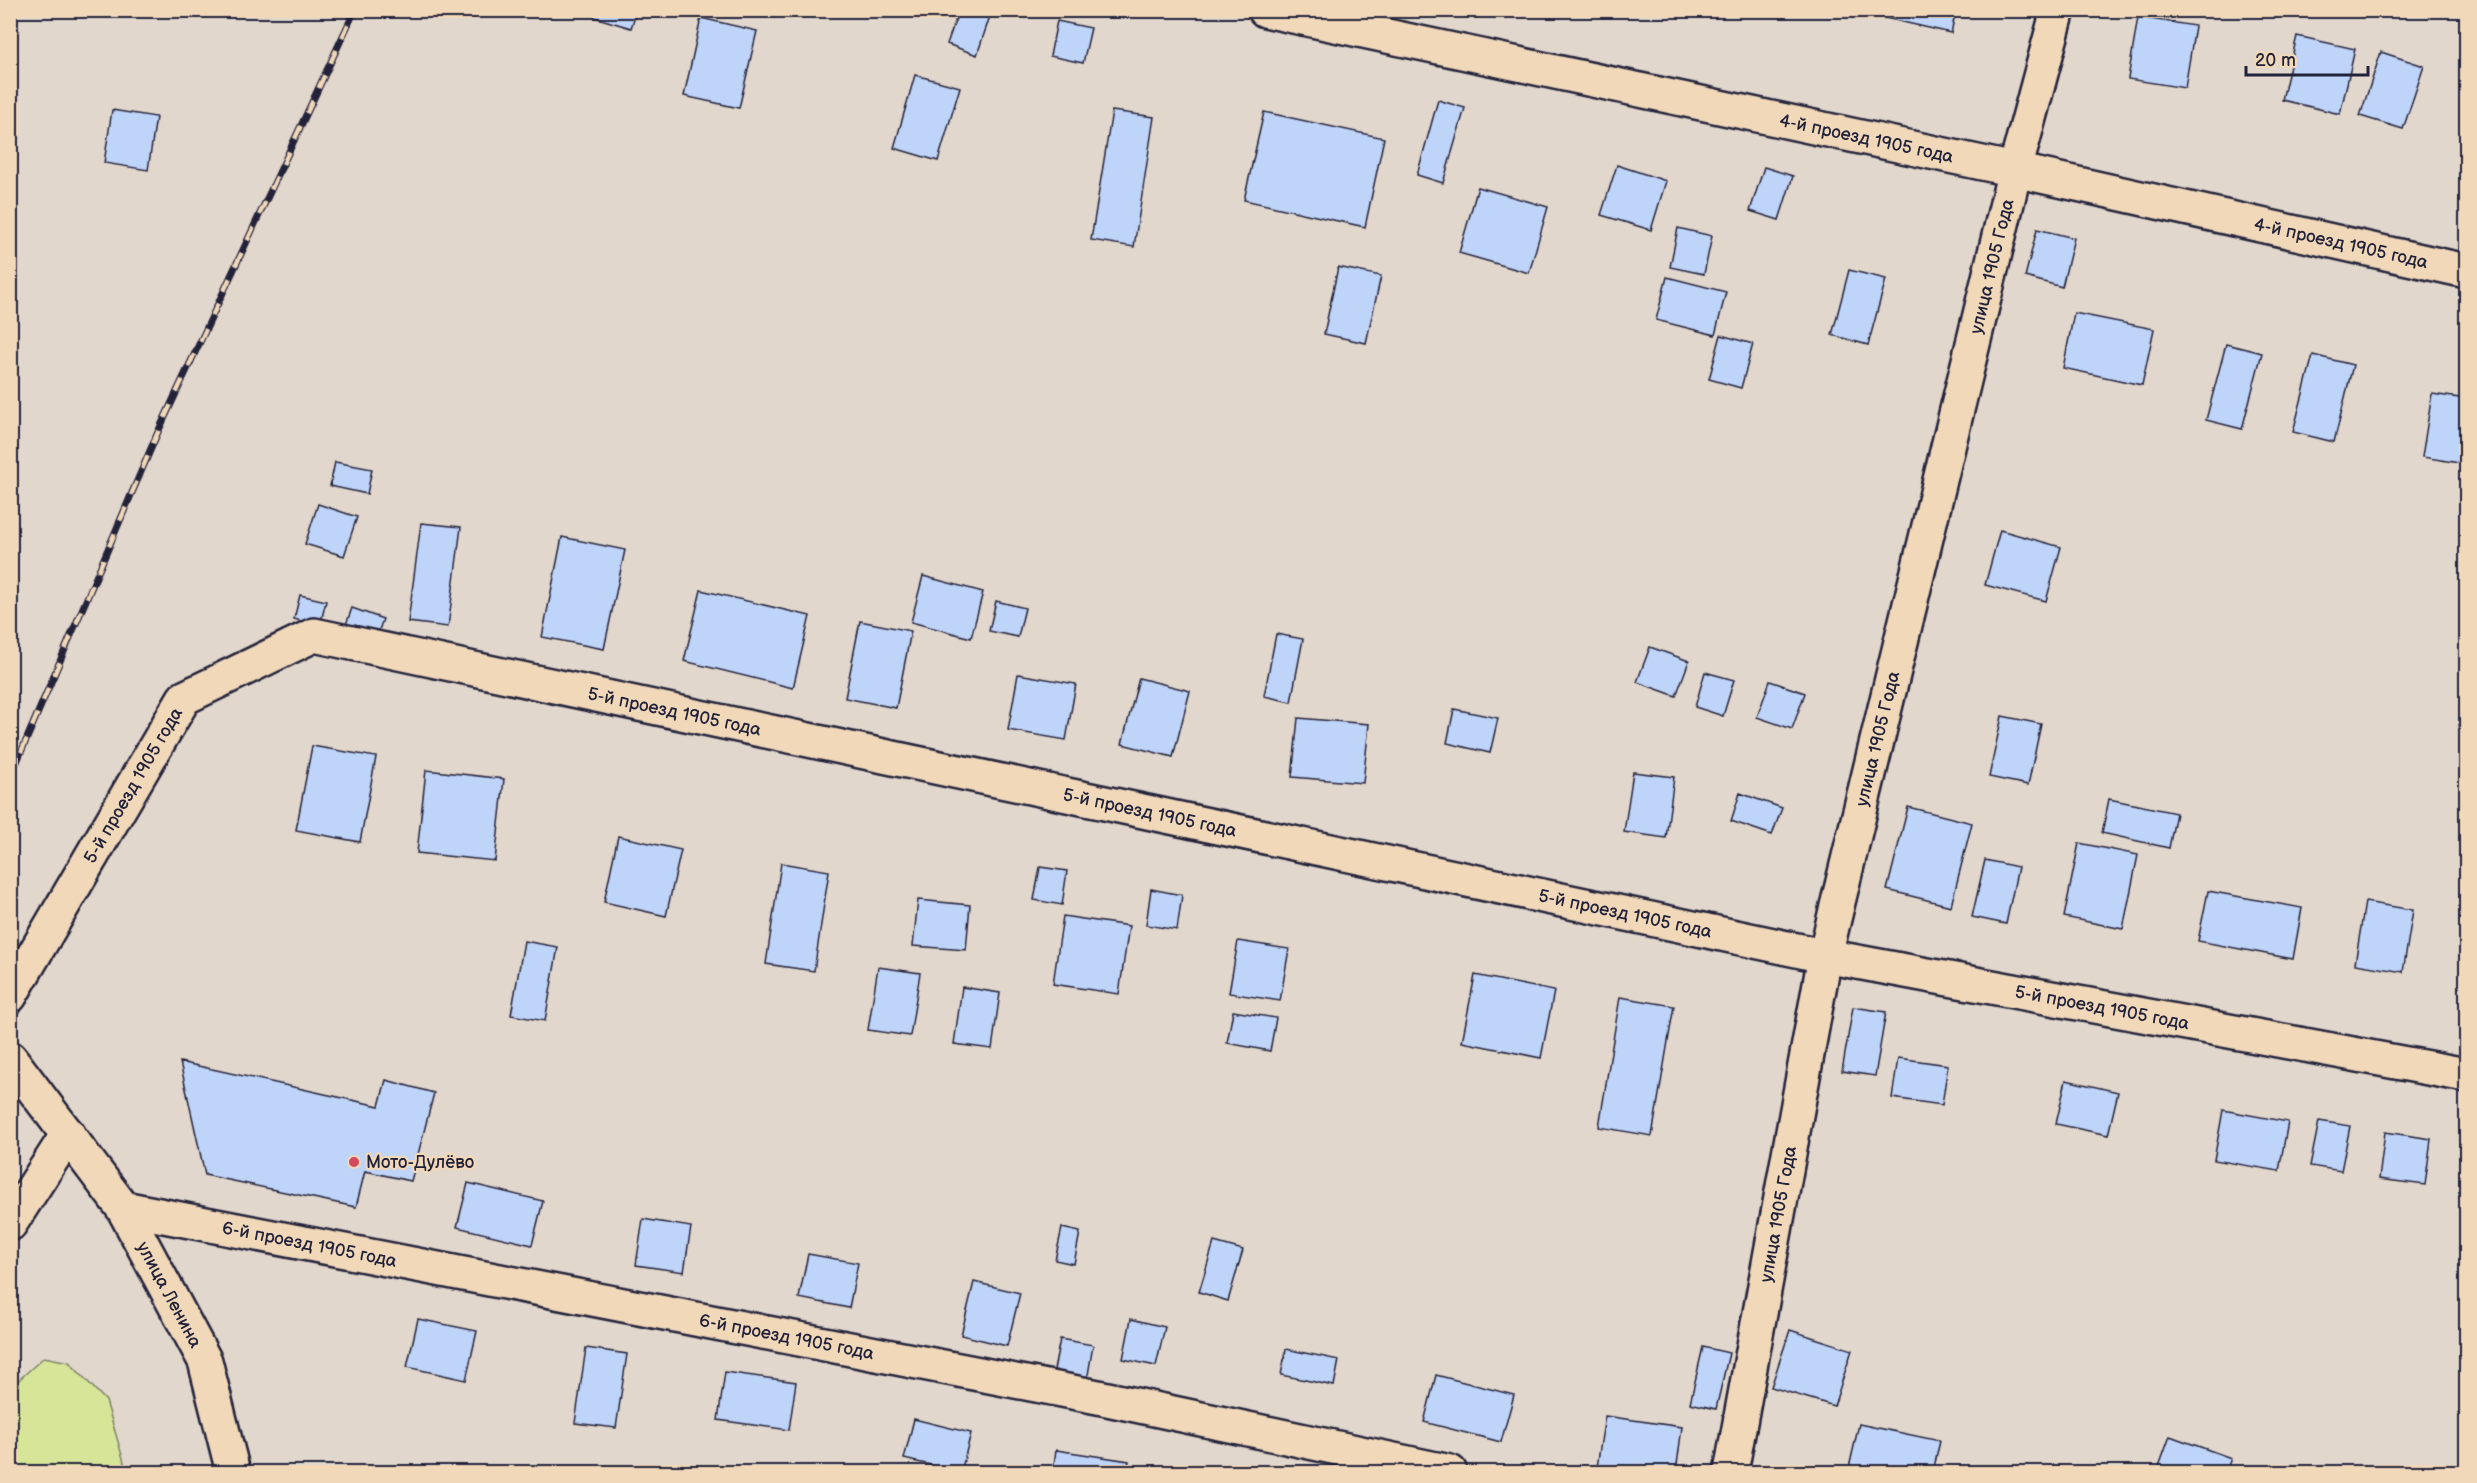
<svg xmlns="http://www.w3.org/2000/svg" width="2477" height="1483" viewBox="0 0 2477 1483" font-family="'Balsamiq Sans',sans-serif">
<rect width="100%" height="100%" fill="#e2d7cc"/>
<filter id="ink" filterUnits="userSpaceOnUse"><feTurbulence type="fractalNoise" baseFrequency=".0167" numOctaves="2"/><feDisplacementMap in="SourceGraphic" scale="12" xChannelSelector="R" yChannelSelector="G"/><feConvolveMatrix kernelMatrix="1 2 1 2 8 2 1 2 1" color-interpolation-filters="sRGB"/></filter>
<g filter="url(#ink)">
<path fill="#d7e598" stroke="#7c846a" stroke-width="1.5" d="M 44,1357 L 69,1362 L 106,1401 L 127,1472 L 11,1472 L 11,1387 Z"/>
<path fill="#bfd4f9" stroke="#22223b" stroke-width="1.5" d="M 596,10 L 637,10 L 631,28 L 594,17 Z
M 959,10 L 992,10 L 977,55 L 947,44 Z
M 1887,10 L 1956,10 L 1951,33 L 1885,18 Z
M 2138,17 L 2195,26 L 2185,88 L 2128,79 Z
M 701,18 L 757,31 L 739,108 L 684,96 Z
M 1057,21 L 1091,28 L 1083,63 L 1050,56 Z
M 2297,36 L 2355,49 L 2340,114 L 2282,100 Z
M 2381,52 L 2424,66 L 2403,129 L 2360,116 Z
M 915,75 L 960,87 L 938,161 L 894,148 Z
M 1438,100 L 1465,108 L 1443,183 L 1417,175 Z
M 112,110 L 156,117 L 148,170 L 104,163 Z
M 1112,111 L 1154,117 L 1134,247 L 1091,240 Z
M 1264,112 L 1384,138 L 1365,227 L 1244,200 Z
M 1617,165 L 1666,181 L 1651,230 L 1601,215 Z
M 1764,167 L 1793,176 L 1779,220 L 1750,211 Z
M 1478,187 L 1548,207 L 1529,273 L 1459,253 Z
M 1678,228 L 1712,236 L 1704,274 L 1670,267 Z
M 2037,229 L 2074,238 L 2062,287 L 2025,277 Z
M 1338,267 L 1381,276 L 1366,343 L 1324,334 Z
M 1849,270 L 1886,279 L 1868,345 L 1832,335 Z
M 1667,277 L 1726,292 L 1715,335 L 1656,320 Z
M 2074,313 L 2154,329 L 2142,385 L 2063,368 Z
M 1721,335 L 1753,344 L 1741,388 L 1709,379 Z
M 2226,344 L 2262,353 L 2242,429 L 2206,420 Z
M 2313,355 L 2353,365 L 2334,442 L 2293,432 Z
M 2432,394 L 2466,399 L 2466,464 L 2422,457 Z
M 335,462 L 372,469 L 367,494 L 330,486 Z
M 318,504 L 357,517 L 344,556 L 305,544 Z
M 421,523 L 461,527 L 448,627 L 408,622 Z
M 2000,530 L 2061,547 L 2046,601 L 1985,585 Z
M 562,537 L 625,550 L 604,649 L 542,637 Z
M 923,576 L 983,592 L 971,638 L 911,622 Z
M 701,590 L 810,616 L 793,688 L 684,661 Z
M 300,595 L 326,601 L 320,626 L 294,619 Z
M 996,601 L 1025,608 L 1018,637 L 989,631 Z
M 352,608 L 383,619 L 374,644 L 343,633 Z
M 860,621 L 911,631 L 896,708 L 845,698 Z
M 1276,634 L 1303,639 L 1291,702 L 1264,696 Z
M 1650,647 L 1689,661 L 1676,696 L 1637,682 Z
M 1705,672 L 1734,680 L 1723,716 L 1695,707 Z
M 1018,674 L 1076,684 L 1066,740 L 1008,730 Z
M 1139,678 L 1190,691 L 1173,757 L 1122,744 Z
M 1770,681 L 1805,693 L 1792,729 L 1757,717 Z
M 1454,709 L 1498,718 L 1490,753 L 1447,743 Z
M 2002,716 L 2041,724 L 2028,785 L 1989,777 Z
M 1298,718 L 1369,724 L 1363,783 L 1292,777 Z
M 312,746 L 376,757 L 360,842 L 296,830 Z
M 426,770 L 504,779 L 495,861 L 417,853 Z
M 1633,772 L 1674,777 L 1666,838 L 1624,832 Z
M 1740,793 L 1782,808 L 1772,835 L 1731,821 Z
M 2109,799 L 2176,813 L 2169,848 L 2102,833 Z
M 1908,807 L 1972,823 L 1951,906 L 1887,890 Z
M 618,836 L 681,850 L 666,916 L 604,902 Z
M 2079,843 L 2138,855 L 2123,929 L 2064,917 Z
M 1985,860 L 2018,867 L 2006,924 L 1972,917 Z
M 781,863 L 829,871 L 814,971 L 766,964 Z
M 1040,867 L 1067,871 L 1062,905 L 1034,900 Z
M 1151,889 L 1182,895 L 1177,930 L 1146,925 Z
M 2208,891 L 2302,908 L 2293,959 L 2198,941 Z
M 918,900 L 970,905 L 966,950 L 913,946 Z
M 2365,902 L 2413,910 L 2403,972 L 2355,964 Z
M 1063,916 L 1129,926 L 1119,994 L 1053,984 Z
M 524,941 L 558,947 L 545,1021 L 511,1015 Z
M 1238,941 L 1289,949 L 1280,1001 L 1229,993 Z
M 878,967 L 920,973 L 910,1036 L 868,1030 Z
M 1475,975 L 1554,991 L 1541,1058 L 1462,1042 Z
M 962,987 L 1000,993 L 992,1049 L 954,1044 Z
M 1620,997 L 1674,1006 L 1652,1136 L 1599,1127 Z
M 1853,1007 L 1886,1012 L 1875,1076 L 1842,1071 Z
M 1233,1011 L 1276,1018 L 1270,1051 L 1227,1043 Z
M 1898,1058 L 1948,1065 L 1942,1105 L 1892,1098 Z
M 180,1062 L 379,1106 L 386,1080 L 434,1093 L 411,1181 L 365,1171 L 356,1207 L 205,1175 Z
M 2066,1080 L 2118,1092 L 2108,1135 L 2056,1124 Z
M 2223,1110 L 2288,1122 L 2279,1171 L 2214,1160 Z
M 2319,1121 L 2350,1126 L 2341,1171 L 2310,1166 Z
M 2385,1132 L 2431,1139 L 2425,1185 L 2379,1179 Z
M 468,1183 L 543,1201 L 532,1245 L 457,1227 Z
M 643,1219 L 691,1227 L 684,1272 L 636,1265 Z
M 1062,1228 L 1080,1232 L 1074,1264 L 1055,1260 Z
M 1214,1242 L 1243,1250 L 1228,1301 L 1199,1292 Z
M 808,1254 L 858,1263 L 849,1308 L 799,1298 Z
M 974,1282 L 1020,1293 L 1007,1346 L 961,1335 Z
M 418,1319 L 477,1331 L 466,1380 L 407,1367 Z
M 1131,1319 L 1165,1327 L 1156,1366 L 1123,1359 Z
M 1790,1330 L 1852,1350 L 1834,1406 L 1771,1387 Z
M 1060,1339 L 1093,1345 L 1087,1381 L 1053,1375 Z
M 1703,1347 L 1729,1353 L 1716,1409 L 1690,1403 Z
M 586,1348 L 627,1354 L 616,1428 L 575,1423 Z
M 1286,1349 L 1339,1360 L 1334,1386 L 1281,1375 Z
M 725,1372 L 796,1382 L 789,1430 L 718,1420 Z
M 1436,1375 L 1514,1395 L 1501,1442 L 1424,1422 Z
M 1605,1416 L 1682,1427 L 1676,1472 L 1634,1472 L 1597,1467 Z
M 914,1419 L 971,1433 L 961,1472 L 904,1459 Z
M 1859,1424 L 1940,1441 L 1933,1472 L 1848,1472 Z
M 2170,1436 L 2231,1458 L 2226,1472 L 2157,1472 Z
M 1056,1450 L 1129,1461 L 1127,1472 L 1053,1472 Z"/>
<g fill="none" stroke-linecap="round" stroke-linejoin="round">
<defs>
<g id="street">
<path id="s1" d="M 1265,10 L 2015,170 L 2466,271"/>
<path id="s2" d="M 10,996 L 184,698 L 314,635 L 1825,956 L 2466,1075"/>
<path id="s3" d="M 123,1208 L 1098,1397 L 1450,1472"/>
<path d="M 10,1224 L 68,1134"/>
<path id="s4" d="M 1731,1472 L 1825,956 L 2015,170 L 2058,10"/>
</g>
<g id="highway">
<path id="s5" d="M 10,1058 L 123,1208 L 205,1361 L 233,1472"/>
</g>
</defs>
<use href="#street" stroke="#22223b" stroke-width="38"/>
<use href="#highway" stroke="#22223b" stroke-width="38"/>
<use href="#street" stroke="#f1d8b9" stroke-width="33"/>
<use href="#highway" stroke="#f1d8b9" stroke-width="33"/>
<defs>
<path id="rail" d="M 10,778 L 158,432 L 355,10"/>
</defs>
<use href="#rail" stroke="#22223b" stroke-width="7"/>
<use href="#rail" stroke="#f1d8b9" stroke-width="4.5" stroke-dasharray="14" stroke-linecap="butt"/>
</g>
</g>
<circle fill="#d1495b" stroke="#f1d8b9" stroke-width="2" cx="354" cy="1162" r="6"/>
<g text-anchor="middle" stroke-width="4.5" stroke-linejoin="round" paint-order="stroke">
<g font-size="18" fill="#22223b" stroke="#f1d8b9">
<text dy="6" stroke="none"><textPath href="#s1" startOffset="615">4-й проезд 1905 года</textPath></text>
<text dy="6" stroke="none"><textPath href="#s1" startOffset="1101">4-й проезд 1905 года</textPath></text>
<text dy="6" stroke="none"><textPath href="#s4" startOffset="1234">улица 1905 Года</textPath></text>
<text dy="6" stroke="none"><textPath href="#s2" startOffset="858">5-й проезд 1905 года</textPath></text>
<text dy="6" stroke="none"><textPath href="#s4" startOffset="748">улица 1905 Года</textPath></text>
<text dy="6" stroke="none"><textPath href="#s2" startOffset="244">5-й проезд 1905 года</textPath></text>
<text dy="6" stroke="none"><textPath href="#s2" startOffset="1344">5-й проезд 1905 года</textPath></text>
<text dy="6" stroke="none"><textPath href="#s2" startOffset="1830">5-й проезд 1905 года</textPath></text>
<text dy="6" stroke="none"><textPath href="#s2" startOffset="2316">5-й проезд 1905 года</textPath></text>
<text dy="6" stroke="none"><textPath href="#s4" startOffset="262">улица 1905 Года</textPath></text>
<text dy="6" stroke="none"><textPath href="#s3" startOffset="190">6-й проезд 1905 года</textPath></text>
<text dy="6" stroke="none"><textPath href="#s5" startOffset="286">улица Ленина</textPath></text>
<text dy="6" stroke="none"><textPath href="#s3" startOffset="676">6-й проезд 1905 года</textPath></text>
</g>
<g font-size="18" fill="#22223b" stroke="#f1d8b9" text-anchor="start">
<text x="366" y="1168">Мото-Дулёво</text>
</g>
</g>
<rect width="2477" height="1483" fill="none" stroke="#f1d8b9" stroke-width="36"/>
<rect x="18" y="18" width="2441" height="1447" fill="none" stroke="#22223b" stroke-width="2" filter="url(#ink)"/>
<path d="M2246 66v9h122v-9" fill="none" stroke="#22223b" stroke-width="3"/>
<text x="2255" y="66" font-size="18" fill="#22223b" stroke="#f1d8b9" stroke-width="4.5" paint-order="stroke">20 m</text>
</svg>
